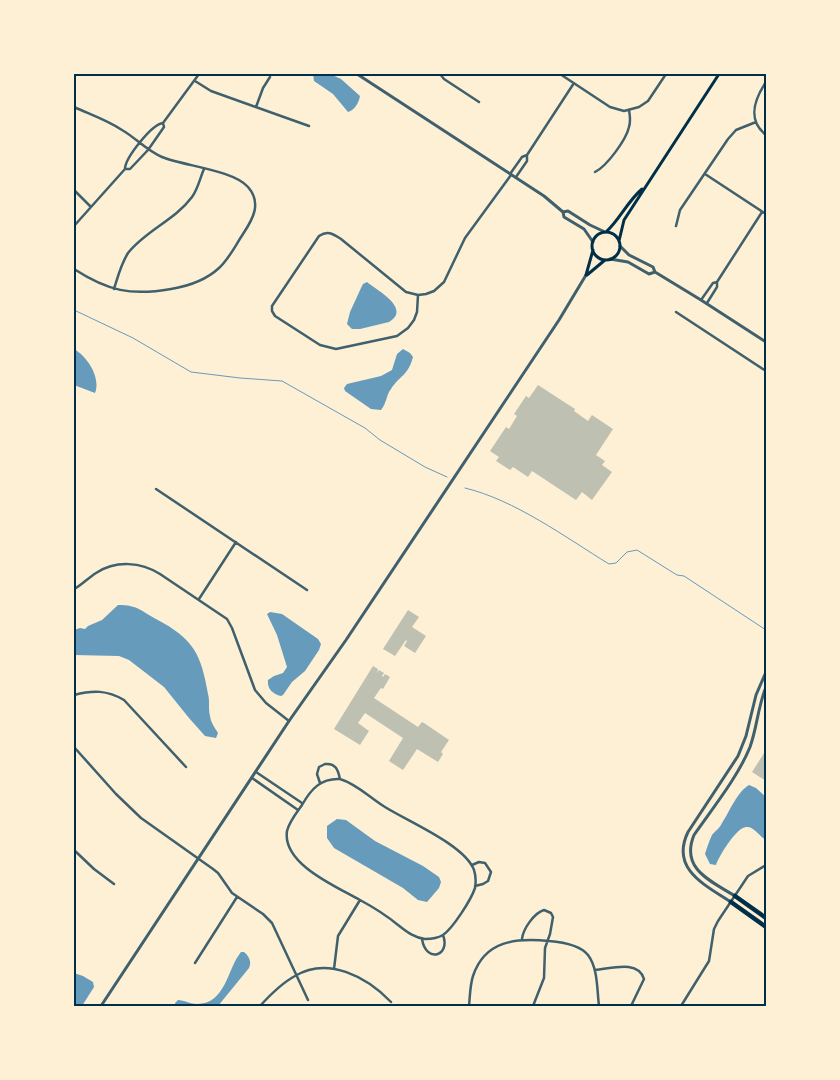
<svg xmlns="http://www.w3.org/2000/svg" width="840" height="1080" viewBox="0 0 840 1080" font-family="'PT Sans Narrow',sans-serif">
<rect width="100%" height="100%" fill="#fdf0d5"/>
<path fill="#669bbc" d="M 313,74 L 330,74 L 341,79 L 360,96 C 359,102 355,110 348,112 L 333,94 L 314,81 Z
M 367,282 C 376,290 412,308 389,322 L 360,329 L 352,329 L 347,324 L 350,312 L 361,288 L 363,284 Z
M 74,349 C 88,357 101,378 95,393 L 74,385 Z
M 403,349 L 410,353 L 413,357 C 408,376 400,375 391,389 C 386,395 387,403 381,410 L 371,409 L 345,391 L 344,388 L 347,384 L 381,376 L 392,370 L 397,354 Z
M 118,605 C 138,605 141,611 156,619 C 194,639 201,654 208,694 C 210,701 208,709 210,716 C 211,723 215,728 218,733 L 216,738 L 205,736 L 189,718 L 164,687 L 129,660 L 119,656 L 74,655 L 74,630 L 80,628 L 85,629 L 88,626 L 102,620 Z
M 270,612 L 282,614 L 318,639 L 321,644 L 319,650 L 305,671 L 292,682 L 283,695 L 281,696 C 272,694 267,688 268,680 L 274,676 L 283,673 L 287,667 L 277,635 L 267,614 Z
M 749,785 L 756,788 L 766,797 L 766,840 C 760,837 754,826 746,827 C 736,828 719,856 716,865 L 710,864 L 705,854 C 707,848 709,841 712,835 C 715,831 720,828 722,823 C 730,811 737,792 749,785 Z
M 337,819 L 346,820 L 375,841 L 423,866 L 439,877 L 441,882 L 439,888 L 427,902 L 418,900 L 403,888 L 334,848 L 327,838 L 327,826 Z
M 241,952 L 244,952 C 249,956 252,962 249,968 L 218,1006 L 176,1006 L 175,1003 L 178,1000 C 184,1000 190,1004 197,1004 C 226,1004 227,969 241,952 Z
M 74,973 L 83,976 L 93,982 L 94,987 L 82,1006 L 74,1006 Z"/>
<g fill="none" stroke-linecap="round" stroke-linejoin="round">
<path stroke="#669bbc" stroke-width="1" d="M 74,310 L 133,338 L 191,372 L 240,378 L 282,381 L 365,428 L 380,440 L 425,467 L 447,477
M 465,488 C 515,500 565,537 609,564 L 616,563 L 627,552 L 637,550 L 677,575 L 684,576 L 766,630"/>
</g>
<path fill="#bec0b2" d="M 538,385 L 575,409 L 574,411 L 588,421 L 592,415 L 613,429 L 596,455 L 605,461 L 602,465 L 612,472 L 592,500 L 582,492 L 576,500 L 532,471 L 528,477 L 513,467 L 510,470 L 496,461 L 499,457 L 490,451 L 506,427 L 509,429 L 517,416 L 514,414 L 526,396 L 529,398 Z
M 408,610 L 419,617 L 412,627 L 426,636 L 415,653 L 404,646 L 407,641 L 406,640 L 395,656 L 383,649 Z
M 373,666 L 378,669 L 377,673 L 379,670 L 384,673 L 382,676 L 383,677 L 385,674 L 390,677 L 383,689 L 381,688 L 374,698 L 418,727 L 422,722 L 424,723 L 449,740 L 441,752 L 443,754 L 438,762 L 417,749 L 403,770 L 389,761 L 403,738 L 365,713 L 358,723 L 369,731 L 360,745 L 334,729 Z
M 766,750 L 766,781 L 752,772 Z"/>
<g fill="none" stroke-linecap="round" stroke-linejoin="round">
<path stroke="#3f606c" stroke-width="2.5" d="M 440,74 L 444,79 L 479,102
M 560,74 L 610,107 L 624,111 L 639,107 L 648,101 L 666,74
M 195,81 L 211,91 L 309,126
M 766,82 C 754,100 747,120 766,135
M 74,107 C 89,114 107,120 122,130 C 136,138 147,151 162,157 C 184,166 233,170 248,187 C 262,203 253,219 243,234 C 235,246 229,259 219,268 C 205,281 189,286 171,289 C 131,296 108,291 74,269
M 256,107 L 263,88 L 270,77
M 125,169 C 125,158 152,124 163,123 L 199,74
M 595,172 C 607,166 626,140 629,127 C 631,121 630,116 629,110
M 510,174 L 522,157 L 527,155 L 574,83
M 705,174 L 766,214
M 516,177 L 527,161 L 527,155
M 74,190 L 90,206
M 74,226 L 125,169 L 130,169 L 148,150 L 164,127 L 163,123
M 676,226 L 680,210 L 728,139 L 736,130 L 756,122
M 114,289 C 118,276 121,264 128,253 C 145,231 175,220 192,197 C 198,189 200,178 204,169
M 418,295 L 417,312 L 414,320 L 408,328 L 397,336 L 336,349 L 320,345 L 275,316 L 272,311 L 272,306 L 319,236 C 328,230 333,234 341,239 L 406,292 L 418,295 L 426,294 L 434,291 L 444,282 L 465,238 L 511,175
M 701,300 L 713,283 L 717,282
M 707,303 L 717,287 L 717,282 L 762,212
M 676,312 L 766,371
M 156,489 L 307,590
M 74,589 C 82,585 88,578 96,573 C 116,560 141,562 160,574 L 227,619 L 232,628 L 255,690 L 266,703 L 289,721
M 199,599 L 236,542
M 74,695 C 93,690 107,690 124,700 L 186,767
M 74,747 L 116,794 L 141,818 L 213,869 L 218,873 L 232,893 L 263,914 L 272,923 L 308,1000
M 256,772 L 302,803
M 252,778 L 298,810
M 320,783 L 317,774 L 319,767 L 325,764 C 336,763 338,770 340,779 C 357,784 370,798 385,807 C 407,821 465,845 474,870 C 476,876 476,882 475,888 C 471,900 453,928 443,935 C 438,938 431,939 425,939 C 414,938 406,931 398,925 C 386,915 373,907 360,900 C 337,887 282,864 287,831 C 289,822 297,812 302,805 C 311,789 321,778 340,779
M 74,850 L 94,869 L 114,884
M 472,865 L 479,862 L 485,863 L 491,872 L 488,881 L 483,884 L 475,886
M 422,939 C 426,964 451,956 443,935
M 522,939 C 523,929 534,913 544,910 L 551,913 L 553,917 L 550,934 L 545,948 L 544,978 L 533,1006
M 195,963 L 237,897
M 334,969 L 338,936 L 360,900
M 595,970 C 610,969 638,959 644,979 L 631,1006
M 260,1006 C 270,995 282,983 295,976 C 328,956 367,977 391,1002
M 469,1006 C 470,996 470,985 473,976 C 485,940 516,938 549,941 C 561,942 580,945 588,955 C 598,968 597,990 599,1006
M 681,1006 L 709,961 L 714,929 L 718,921 L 748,876 L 766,865"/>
<path stroke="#3f606c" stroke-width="3" d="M 357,74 L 544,196 L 563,212 L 564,217 L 584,229 L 593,242
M 563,212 L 568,211 L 590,225 L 605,232
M 620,246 L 629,255 L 653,267 L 655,272 L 701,300 L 766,342
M 610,259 L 628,262 L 649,274 L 655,272
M 735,896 C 711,881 680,869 694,835 C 712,809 738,777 750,747 C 757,728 758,706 766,687
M 731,902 C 705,885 670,869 688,832 L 738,756 L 746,736 L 756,695 L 766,672
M 101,1006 L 289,721 L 346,640 L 559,320 L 586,275"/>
<path stroke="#003049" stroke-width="3" d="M 606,232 C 620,219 627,202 642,189
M592 246a14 14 0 1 1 28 0a14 14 0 1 1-28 0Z
M 619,241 L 624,220 L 719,74
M 586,275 L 593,250
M 587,275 L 605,260"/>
<path stroke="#003049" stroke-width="4.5" d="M 735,896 L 766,918
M 731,902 L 766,927"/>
</g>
<rect width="840" height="1080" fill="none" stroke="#fdf0d5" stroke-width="150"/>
<rect x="75" y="75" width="690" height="930" fill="none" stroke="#003049" stroke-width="2"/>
</svg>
